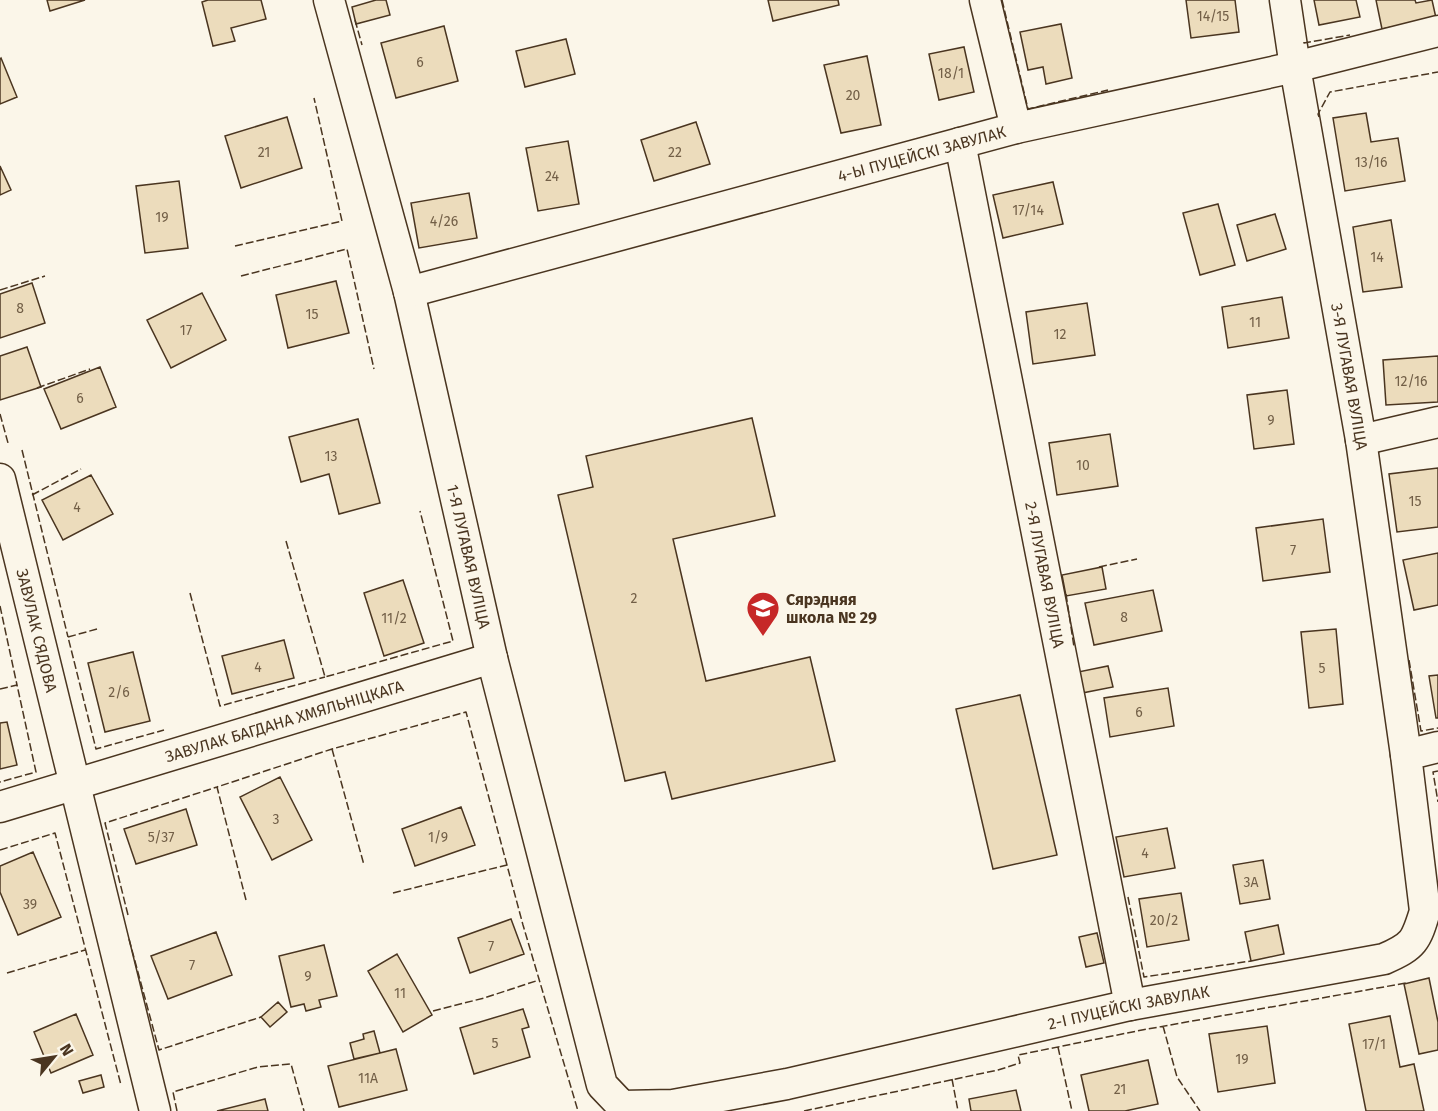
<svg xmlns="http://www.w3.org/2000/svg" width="1438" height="1111" viewBox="0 0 1438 1111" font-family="'Fira Sans',sans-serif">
<rect width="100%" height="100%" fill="#fbf6e9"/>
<path fill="#ecdcbc" stroke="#4a3520" stroke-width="1.5" d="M 47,0 L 85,0 L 50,11 Z
M 208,0 L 261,0 L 266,19 L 231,28 L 235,41 L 213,46 L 202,2 Z
M 376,0 L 386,0 L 390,15 L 356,24 L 352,7 Z
M 768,0 L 838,0 L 839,5 L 773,21 Z
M 1186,0 L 1235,0 L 1239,32 L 1191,38 Z
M 1314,0 L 1356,0 L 1360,17 L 1319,25 Z
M 1376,0 L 1415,0 L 1416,3 L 1432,0 L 1436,18 L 1382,29 Z
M 1061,24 L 1072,78 L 1046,84 L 1043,67 L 1028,70 L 1020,32 Z
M 444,26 L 458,81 L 396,98 L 381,43 Z
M 566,39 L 575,74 L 525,87 L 516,51 Z
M 964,47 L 974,92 L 939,100 L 929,54 Z
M 867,56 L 881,125 L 841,133 L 824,65 Z
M 1,58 L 17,97 L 0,104 L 0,59 Z
M 1366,113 L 1371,142 L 1398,138 L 1405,181 L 1345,191 L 1333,118 Z
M 287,117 L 302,168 L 241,188 L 225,136 Z
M 696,122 L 710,164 L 654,181 L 641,140 Z
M 568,141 L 579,204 L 538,211 L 526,148 Z
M 0,166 L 11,190 L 0,195 Z
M 179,181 L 188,248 L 145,253 L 136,186 Z
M 1053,182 L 1063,224 L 1003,238 L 993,195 Z
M 469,193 L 477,238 L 419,248 L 411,203 Z
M 1218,204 L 1235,265 L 1200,275 L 1183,213 Z
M 1275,214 L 1286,249 L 1247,261 L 1237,225 Z
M 1391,220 L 1402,287 L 1363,292 L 1353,227 Z
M 336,281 L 349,333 L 288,348 L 276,295 Z
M 32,283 L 45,323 L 0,338 L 0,294 Z
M 202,293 L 226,340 L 171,368 L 147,320 Z
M 1282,297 L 1289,338 L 1228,348 L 1222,307 Z
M 1087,303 L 1095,355 L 1033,364 L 1026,312 Z
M 27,347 L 41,387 L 0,400 L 0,356 Z
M 1438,356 L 1438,402 L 1386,405 L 1383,360 Z
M 100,367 L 116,407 L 61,429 L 44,389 Z
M 1287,390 L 1294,444 L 1254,449 L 1247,395 Z
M 752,418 L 775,516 L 673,539 L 706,681 L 810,657 L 835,761 L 672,799 L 665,772 L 625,781 L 558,495 L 593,487 L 586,456 Z
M 358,419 L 380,503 L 339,514 L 329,474 L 301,482 L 289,437 Z
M 1110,434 L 1118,486 L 1057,495 L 1049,443 Z
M 1438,468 L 1438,527 L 1397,532 L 1389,474 Z
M 91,475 L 113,514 L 63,540 L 42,500 Z
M 1323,519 L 1330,572 L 1263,581 L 1256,528 Z
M 1438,553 L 1438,605 L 1414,610 L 1403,560 Z
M 1102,567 L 1106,589 L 1066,596 L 1062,575 Z
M 403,580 L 424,643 L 384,656 L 364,593 Z
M 1153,590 L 1162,631 L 1094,645 L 1085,603 Z
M 1336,629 L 1343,704 L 1309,708 L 1301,632 Z
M 284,640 L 294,678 L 232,694 L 222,656 Z
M 133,652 L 150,721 L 105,732 L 88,663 Z
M 1108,666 L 1113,687 L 1082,693 L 1078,672 Z
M 1438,675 L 1438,718 L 1436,718 L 1429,676 Z
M 1168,688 L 1174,726 L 1110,737 L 1104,698 Z
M 1020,695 L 1057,855 L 993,869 L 956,709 Z
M 7,722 L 17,765 L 0,769 L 0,723 Z
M 280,777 L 312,840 L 272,860 L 240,797 Z
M 461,807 L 475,845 L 415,866 L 402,829 Z
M 186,809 L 197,845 L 136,864 L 124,829 Z
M 1167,828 L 1175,868 L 1124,877 L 1116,837 Z
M 33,852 L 61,917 L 18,935 L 0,892 L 0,866 Z
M 1263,860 L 1270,899 L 1240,904 L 1233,865 Z
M 1181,893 L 1189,940 L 1147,947 L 1139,899 Z
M 511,919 L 524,954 L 470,973 L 458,938 Z
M 1278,925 L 1284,954 L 1251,961 L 1245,932 Z
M 216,932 L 232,975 L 168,999 L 151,956 Z
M 1097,933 L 1104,963 L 1086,967 L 1079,937 Z
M 324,945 L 337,996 L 319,1000 L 321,1007 L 306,1011 L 304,1004 L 291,1007 L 279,956 Z
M 397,954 L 432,1015 L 403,1032 L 368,971 Z
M 1429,978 L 1438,1022 L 1438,1050 L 1419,1054 L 1404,984 Z
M 278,1002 L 287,1012 L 270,1027 L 261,1017 Z
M 523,1009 L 529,1027 L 522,1029 L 530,1057 L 474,1074 L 460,1028 Z
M 76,1014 L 93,1055 L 51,1073 L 34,1032 Z
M 1390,1016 L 1400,1067 L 1414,1064 L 1424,1111 L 1366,1111 L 1349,1024 Z
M 1267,1026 L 1275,1083 L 1218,1092 L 1209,1034 Z
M 374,1031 L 380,1053 L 354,1059 L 350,1043 L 364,1039 L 363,1034 Z
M 396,1049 L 407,1090 L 339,1107 L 328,1066 Z
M 1148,1060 L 1158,1104 L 1125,1111 L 1089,1111 L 1081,1075 Z
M 101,1075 L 104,1087 L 83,1093 L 79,1081 Z
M 1016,1090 L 1021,1111 L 971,1111 L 969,1099 Z
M 265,1099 L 268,1111 L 217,1111 Z"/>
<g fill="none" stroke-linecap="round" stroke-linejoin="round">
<defs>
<g id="street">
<path id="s1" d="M 329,0 L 409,292 L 492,658 L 602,1085 L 622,1106 L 673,1105 L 787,1084 L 1130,1005 L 1384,959 C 1414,946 1416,941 1425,911 L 1406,755 L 1438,747"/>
<path d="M 985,0 L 1016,128"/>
<path id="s2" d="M 1285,0 L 1295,67 L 1361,440 L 1406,755"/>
<path id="s3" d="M 960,143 L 1130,1005"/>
<path id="s4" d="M 409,292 L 1016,128 L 1295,67 L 1438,31"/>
<path d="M 1361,440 L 1438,422"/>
<path id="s5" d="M 0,479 L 155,1111"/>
<path id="s6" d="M 0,807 L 492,658"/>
</g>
</defs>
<use href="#street" stroke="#4a3520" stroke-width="33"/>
<use href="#street" stroke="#fbf6e9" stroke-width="30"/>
<path stroke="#4a3520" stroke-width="1.5" stroke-dasharray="8 3" stroke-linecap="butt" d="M 1002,0 L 1028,109 L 1108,90
M 355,20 L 362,45
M 1304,42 L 1304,43 L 1350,35
M 1319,117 L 1318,114 L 1330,92 L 1438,72
M 235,246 L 342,221 L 314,98
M 241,276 L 347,249 L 374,369
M 0,290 L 45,276
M 37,388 L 90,369
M 0,414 L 8,443
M 22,450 L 68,637
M 32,495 L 81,469
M 286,541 L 325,677 L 453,641 L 420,511
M 1099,567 L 1137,559
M 190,593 L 220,706 L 325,677
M 1066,594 L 1074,647
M 0,606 L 17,685
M 97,629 L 68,637 L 96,749 L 164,730
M 1409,660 L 1421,731 L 1438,728
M 0,689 L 17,685 L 36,772 L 0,782
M 332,749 L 364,865
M 1438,771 L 1433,772 L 1438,802
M 0,850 L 55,833 L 121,1085
M 393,893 L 507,865
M 1128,897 L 1144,977 L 1251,961
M 246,900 L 217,787 L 332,749 L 466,712 L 523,925 L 578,1111
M 128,915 L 105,823 L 217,787
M 129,939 L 159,1050 L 261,1017
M 7,973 L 85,950
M 433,1011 L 484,998 L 539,980
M 1163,1026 L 1177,1077 L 1200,1111
M 1058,1047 L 1072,1111
M 952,1079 L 958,1111
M 177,1111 L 173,1092 L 258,1067 L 291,1064 L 304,1111
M 804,1111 L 998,1070 L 1020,1063 L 1018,1055 L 1142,1030 L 1406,983"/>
</g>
<defs>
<symbol id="school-pin" viewBox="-11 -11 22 30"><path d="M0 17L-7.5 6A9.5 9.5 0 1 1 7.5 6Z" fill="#c62828" stroke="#fbf6e9"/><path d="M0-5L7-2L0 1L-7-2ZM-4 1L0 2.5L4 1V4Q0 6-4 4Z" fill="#fff"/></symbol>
</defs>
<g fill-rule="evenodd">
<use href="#school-pin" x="744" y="589" width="38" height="52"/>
</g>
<g text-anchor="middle" stroke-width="4.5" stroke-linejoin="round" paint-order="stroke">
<g font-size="14" fill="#725f47">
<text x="1213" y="21">14/15</text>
<text x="420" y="67">6</text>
<text x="951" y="78">18/1</text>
<text x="853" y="100">20</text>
<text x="264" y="157">21</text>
<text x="675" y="157">22</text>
<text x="1371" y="167">13/16</text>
<text x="552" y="181">24</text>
<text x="1028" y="215">17/14</text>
<text x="162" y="222">19</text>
<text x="444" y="226">4/26</text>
<text x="1377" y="262">14</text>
<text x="20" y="313">8</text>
<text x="312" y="319">15</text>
<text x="1255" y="327">11</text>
<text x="186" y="335">17</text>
<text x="1060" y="339">12</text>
<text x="1411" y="386">12/16</text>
<text x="80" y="403">6</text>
<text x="1271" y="425">9</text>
<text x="331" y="461">13</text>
<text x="1083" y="470">10</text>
<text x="1415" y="506">15</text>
<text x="77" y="512">4</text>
<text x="1293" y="555">7</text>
<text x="634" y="603">2</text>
<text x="1124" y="622">8</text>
<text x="394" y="623">11/2</text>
<text x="258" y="672">4</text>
<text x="1322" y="673">5</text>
<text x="119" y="697">2/6</text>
<text x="1139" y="717">6</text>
<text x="276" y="824">3</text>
<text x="161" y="842">5/37</text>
<text x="438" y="842">1/9</text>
<text x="1145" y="858">4</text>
<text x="1251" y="887">3А</text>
<text x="30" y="909">39</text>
<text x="1164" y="925">20/2</text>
<text x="491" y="951">7</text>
<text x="192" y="970">7</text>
<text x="308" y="981">9</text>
<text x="400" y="998">11</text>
<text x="495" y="1048">5</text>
<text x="1374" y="1049">17/1</text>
<text x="1242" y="1064">19</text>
<text x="368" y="1083">11А</text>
<text x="1120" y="1094">21</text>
</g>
<g font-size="16" fill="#4a3520" stroke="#fbf6e9">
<text dy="6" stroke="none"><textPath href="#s4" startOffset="531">4-Ы ПУЦЕЙСКІ ЗАВУЛАК</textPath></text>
<text dy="6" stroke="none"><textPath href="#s2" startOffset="382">3-Я ЛУГАВАЯ ВУЛІЦА</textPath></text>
<text dy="6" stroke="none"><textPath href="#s1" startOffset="574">1-Я ЛУГАВАЯ ВУЛІЦА</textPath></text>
<text dy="6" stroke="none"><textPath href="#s3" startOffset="440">2-Я ЛУГАВАЯ ВУЛІЦА</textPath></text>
<text dy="6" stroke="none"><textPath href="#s5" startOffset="156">ЗАВУЛАК СЯДОВА</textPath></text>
<text dy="6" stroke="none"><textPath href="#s6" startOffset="297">ЗАВУЛАК БАГДАНА ХМЯЛЬНІЦКАГА</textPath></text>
<text dy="6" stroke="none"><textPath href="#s1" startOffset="1665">2-І ПУЦЕЙСКІ ЗАВУЛАК</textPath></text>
</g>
<g font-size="16" font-weight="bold" fill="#4a3520" stroke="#fbf6e9" text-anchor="start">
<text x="786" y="605">Сярэдняя<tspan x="786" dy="18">школа № 29</tspan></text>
</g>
</g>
<g transform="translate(54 1057) rotate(60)" stroke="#fbf6e9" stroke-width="4.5" paint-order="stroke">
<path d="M0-4.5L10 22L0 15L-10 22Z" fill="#4a3520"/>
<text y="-9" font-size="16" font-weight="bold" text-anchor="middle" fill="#4a3520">N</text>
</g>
</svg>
